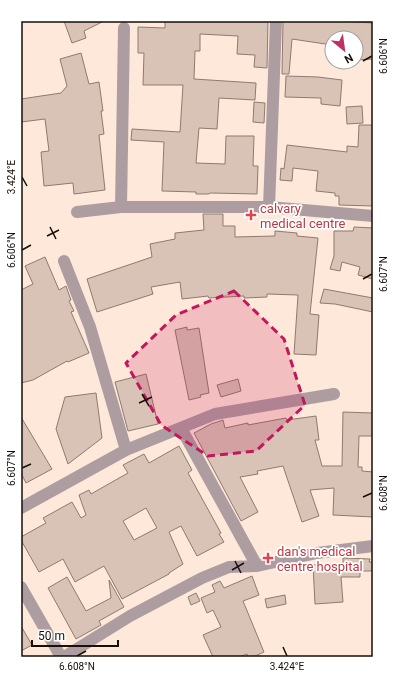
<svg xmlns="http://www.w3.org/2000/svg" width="394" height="678" viewBox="0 0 394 678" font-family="Roboto,sans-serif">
<rect width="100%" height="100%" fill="#fee8da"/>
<path fill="#d9c3b6" stroke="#8e7a6e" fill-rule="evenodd" d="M 64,21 L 104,21 L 84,31 L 86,38 L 72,43 Z
M 165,21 L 268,21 L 267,68 L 254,67 L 255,55 L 237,54 L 238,36 L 200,34 L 200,51 L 195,51 L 194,79 L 256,83 L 255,100 L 219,98 L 217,129 L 199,128 L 196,163 L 225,164 L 226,136 L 254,136 L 253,166 L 258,166 L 257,194 L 210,193 L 209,194 L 196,194 L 196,192 L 162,191 L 164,142 L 131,140 L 132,129 L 180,132 L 183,85 L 143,85 L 144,53 L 138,53 L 138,27 L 165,28 Z
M 283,21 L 341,21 L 373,23 L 373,59 L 356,60 L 356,38 L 332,38 L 332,45 L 292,39 L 289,74 L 282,74 Z
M 81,53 L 89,84 L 99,82 L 103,111 L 101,111 L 104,134 L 99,135 L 105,190 L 74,194 L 73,183 L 44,186 L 41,152 L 49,151 L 45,119 L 21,122 L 21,99 L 61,93 L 67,86 L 60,59 Z
M 286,76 L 318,77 L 342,80 L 340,106 L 321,104 L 321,98 L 285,97 Z
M 254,102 L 265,103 L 264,123 L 253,122 Z
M 362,106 L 363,123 L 347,124 L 346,107 Z
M 359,125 L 373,125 L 373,206 L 339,205 L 339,196 L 335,196 L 335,193 L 316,191 L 318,171 L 293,168 L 292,181 L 280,180 L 281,168 L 284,169 L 287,145 L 347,152 L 347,146 L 358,147 Z
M 203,214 L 223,214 L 223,226 L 235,226 L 235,237 L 275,236 L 275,231 L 297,233 L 297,236 L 318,238 L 310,314 L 319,315 L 316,355 L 294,354 L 298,295 L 267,294 L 267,297 L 244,298 L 244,296 L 209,298 L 208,296 L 182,299 L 180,282 L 151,287 L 153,294 L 97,312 L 87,279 L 152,257 L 150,244 L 175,239 L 175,233 L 204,230 Z
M 354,227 L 373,228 L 373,279 L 358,275 L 360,267 L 342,262 L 340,271 L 330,269 L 334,256 L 334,231 L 353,231 Z
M 45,257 L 59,290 L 66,286 L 71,300 L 69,301 L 74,311 L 71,312 L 89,353 L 68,362 L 67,361 L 33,380 L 21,383 L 21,290 L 33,284 L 25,266 Z
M 324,289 L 373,298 L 373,312 L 335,304 L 320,303 Z
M 187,327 L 187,330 L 199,328 L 209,393 L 200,395 L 201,397 L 189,400 L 175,330 Z
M 146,374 L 158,424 L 128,431 L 115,382 Z
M 238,379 L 241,391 L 221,397 L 217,385 Z
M 96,393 L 102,438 L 68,464 L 56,429 L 65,397 Z
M 343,412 L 373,413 L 373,436 L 359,436 L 358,467 L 362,467 L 362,471 L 373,472 L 373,517 L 333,515 L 334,488 L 310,490 L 319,516 L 302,522 L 283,466 L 257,471 L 258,474 L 240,477 L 258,512 L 241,521 L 194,433 L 211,424 L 223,420 L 225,428 L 248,423 L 248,425 L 286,418 L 287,420 L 316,416 L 319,440 L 315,440 L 322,466 L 342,466 Z
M 21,417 L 52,469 L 26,483 L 21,473 Z
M 179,446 L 192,470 L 188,473 L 221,533 L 219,534 L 224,542 L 197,556 L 181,526 L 169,532 L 183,564 L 169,573 L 169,574 L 122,599 L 104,566 L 75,582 L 63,559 L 39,572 L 21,540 L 21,537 L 46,523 L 43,518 L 72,502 L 81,518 L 86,515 L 79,495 L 89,490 L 91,494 L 128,473 L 123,465 L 144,454 L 149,463 ZM 146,508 L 157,528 L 134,540 L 123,521 Z
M 343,558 L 370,559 L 369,562 L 373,562 L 373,571 L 360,571 L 360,577 L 341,577 L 343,602 L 315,604 L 313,565 L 343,563 Z
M 252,576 L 259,595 L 243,601 L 264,652 L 253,657 L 248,657 L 247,654 L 239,657 L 213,657 L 203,635 L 221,627 L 213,610 L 207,613 L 201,598 L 215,592 L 212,585 L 220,581 L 224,588 Z
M 67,577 L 86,611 L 111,598 L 109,580 L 124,607 L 99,621 L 101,625 L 76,639 L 48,588 Z
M 196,593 L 200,601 L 191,605 L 188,597 Z
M 285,595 L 286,604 L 267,608 L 265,599 Z
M 21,626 L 32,645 L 21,651 Z"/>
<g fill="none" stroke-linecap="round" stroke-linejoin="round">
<path stroke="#ad9da1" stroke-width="12" d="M 121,207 L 124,28
M 269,207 L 276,21
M 77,212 L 121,207 L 269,207 L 373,216
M 64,261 L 90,327 L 126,450
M 181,428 L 257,566
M 21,508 L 126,450 L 215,414 L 334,394
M 21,587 L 61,657
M 64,657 L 130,616 L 202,578 L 229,567 L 257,566 L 317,553 L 373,546"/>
</g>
<path fill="#c2185b" fill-opacity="0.2" stroke="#c2185b" stroke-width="3" stroke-dasharray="8 5" stroke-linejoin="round" d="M 234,291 L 284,339 L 305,405 L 256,451 L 208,456 L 161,425 L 126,363 L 176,315 Z"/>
<path fill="none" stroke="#160f0a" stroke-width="1.5" d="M 363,61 L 372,56M 22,177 L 27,186M 50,227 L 56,239M 47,236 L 59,230M 22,250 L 31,245M 363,279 L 372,274M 142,394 L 149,406M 139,403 L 152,397M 22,468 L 31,464M 363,497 L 372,493M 235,561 L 241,573M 232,570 L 244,563M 283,647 L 287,656M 77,656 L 86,651"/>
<g fill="#e0444e" stroke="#fff" stroke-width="1.5">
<path d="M249 209h4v4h4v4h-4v4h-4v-4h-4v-4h4z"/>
<path d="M266 552h4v4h4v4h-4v4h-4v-4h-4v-4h4z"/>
</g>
<g text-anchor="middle" stroke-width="3.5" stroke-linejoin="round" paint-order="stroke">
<g font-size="13" fill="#be3a42" stroke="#fff" text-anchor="start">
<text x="260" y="213">calvary<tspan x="260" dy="15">medical centre</tspan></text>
<text x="277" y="556">dan's medical<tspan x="277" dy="15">centre hospital</tspan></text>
</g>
</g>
<rect width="394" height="678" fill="none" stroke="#ffffff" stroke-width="44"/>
<g transform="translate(344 50) rotate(151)"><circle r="19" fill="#ffffff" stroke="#a29f9d"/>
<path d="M0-3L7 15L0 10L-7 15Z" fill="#bd3166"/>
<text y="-6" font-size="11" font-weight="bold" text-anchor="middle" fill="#160f0a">N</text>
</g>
<path d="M32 640v6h86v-6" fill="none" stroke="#160f0a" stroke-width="2"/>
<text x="38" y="640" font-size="12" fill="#160f0a" stroke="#ffffff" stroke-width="3" paint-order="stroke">50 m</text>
<rect x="22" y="22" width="350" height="634" fill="none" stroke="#160f0a" stroke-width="1.5"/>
<g font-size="10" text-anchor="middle" fill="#160f0a">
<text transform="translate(383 56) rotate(-90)" y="4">6.606°N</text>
<text transform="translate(11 177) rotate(-90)" y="4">3.424°E</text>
<text transform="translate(11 250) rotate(-90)" y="4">6.606°N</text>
<text transform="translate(383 274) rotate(-90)" y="4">6.607°N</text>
<text transform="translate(11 468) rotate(-90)" y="4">6.607°N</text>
<text transform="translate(383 493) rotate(-90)" y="4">6.608°N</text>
<text x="77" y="670">6.608°N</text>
<text x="287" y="670">3.424°E</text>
</g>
</svg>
